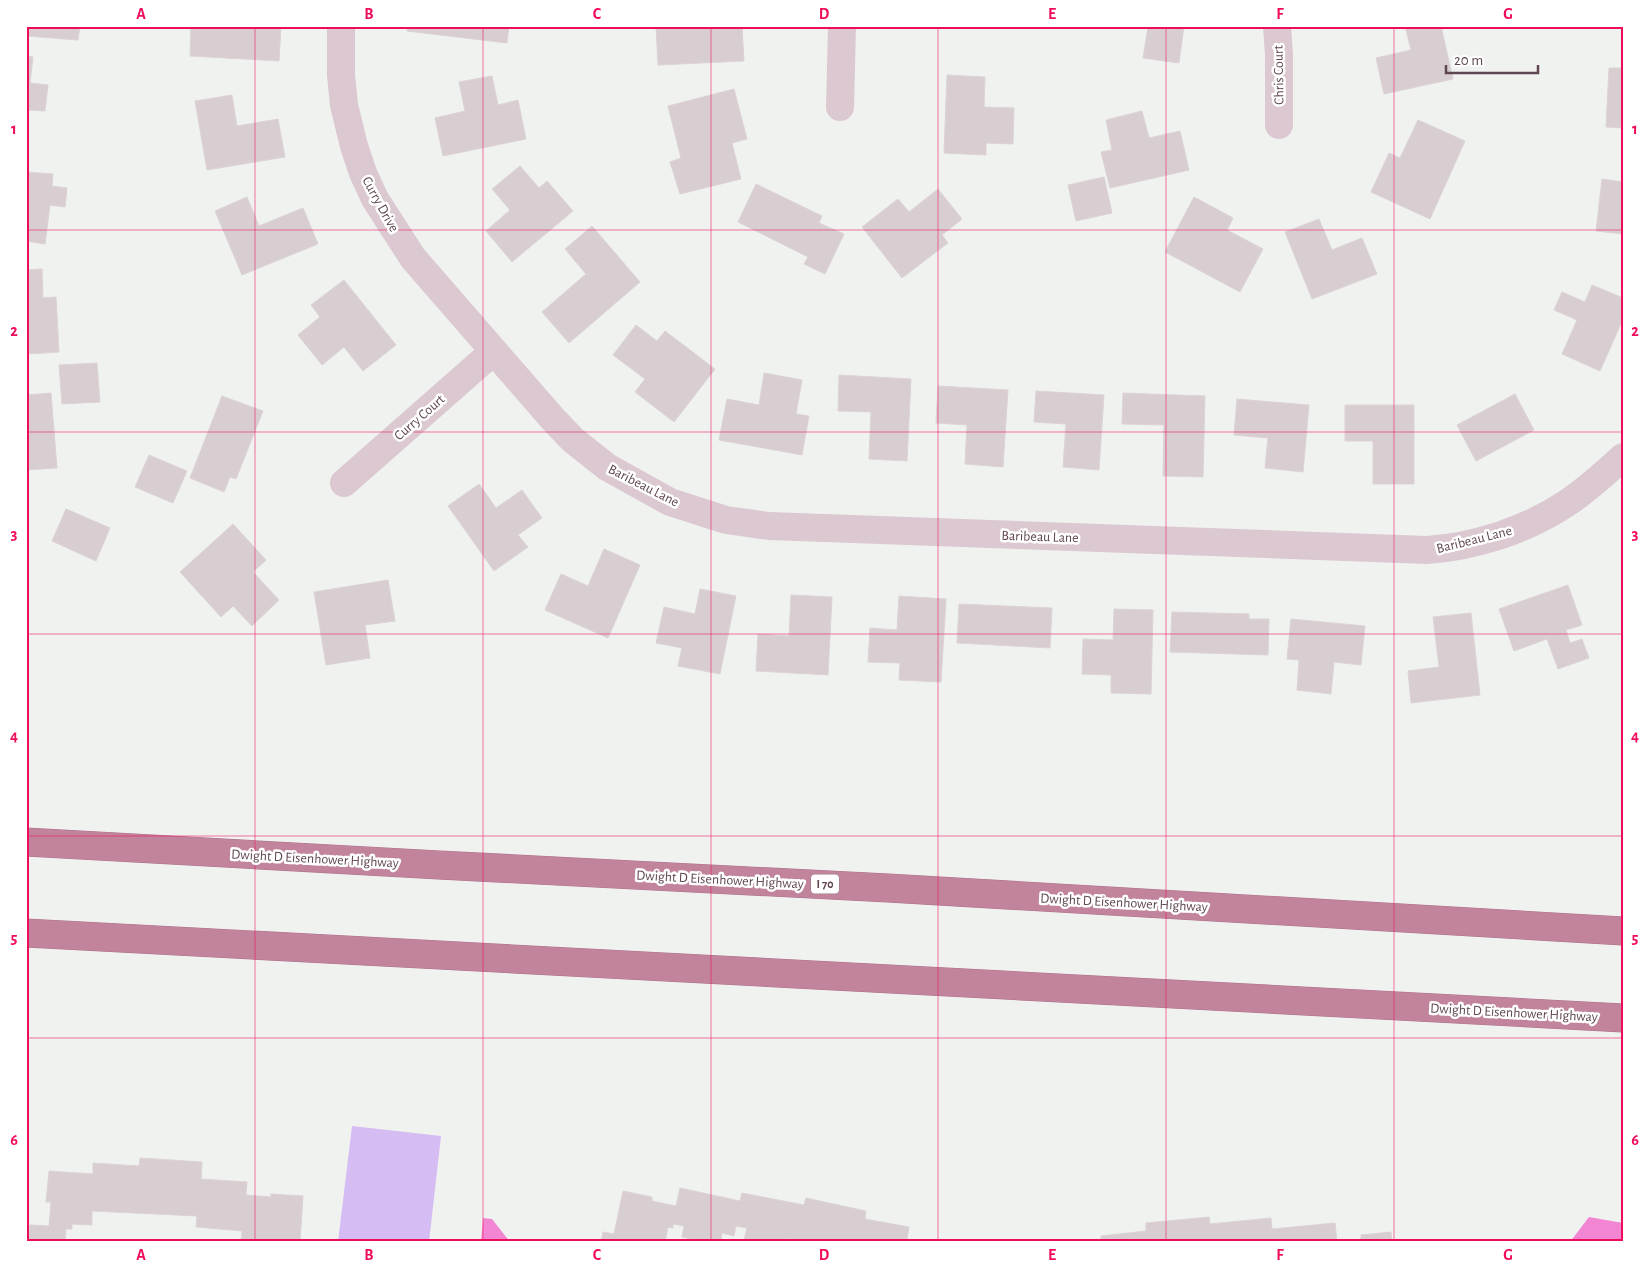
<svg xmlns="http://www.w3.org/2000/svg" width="1649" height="1268" viewBox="0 0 1649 1268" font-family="'Alegreya Sans',sans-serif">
<rect width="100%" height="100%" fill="#f0f2f0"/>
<path fill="#d5bcf3" d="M 352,1126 L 441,1136 L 429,1242 L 338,1242 Z"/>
<path fill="#f386d3" d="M 1589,1217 L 1623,1223 L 1623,1242 L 1570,1242 Z
M 483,1218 L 492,1219 L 510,1242 L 481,1242 Z"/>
<path fill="#d8ced1" stroke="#dcd3d5" d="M 26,26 L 80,26 L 78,40 L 26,36 Z
M 191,26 L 281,26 L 279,61 L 190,56 Z
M 408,26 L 509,26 L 507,43 L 407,31 Z
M 656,26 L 742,26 L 744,61 L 658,65 Z
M 1145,26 L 1184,26 L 1179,63 L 1143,58 L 1148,27 Z
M 1405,26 L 1441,26 L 1453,79 L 1384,94 L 1376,58 L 1411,50 Z
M 26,56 L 33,57 L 30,83 L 48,85 L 45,111 L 28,110 L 26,124 Z
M 1609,68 L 1623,68 L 1623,128 L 1606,127 Z
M 947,75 L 985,77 L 984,107 L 1014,108 L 1013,144 L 986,143 L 986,155 L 944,153 Z
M 492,76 L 498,105 L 518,100 L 526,139 L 443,156 L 435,118 L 465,111 L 459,82 Z
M 734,89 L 747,139 L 732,143 L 741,179 L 680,194 L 670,162 L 681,158 L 668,106 Z
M 232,95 L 237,126 L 278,119 L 285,157 L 207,170 L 195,101 Z
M 1142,111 L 1149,138 L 1180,131 L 1189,170 L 1110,188 L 1101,152 L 1112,150 L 1106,120 Z
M 1418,120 L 1465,141 L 1430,219 L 1371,192 L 1389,153 L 1400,158 Z
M 520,166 L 539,188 L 547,181 L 573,211 L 512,262 L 486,231 L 510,210 L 492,189 Z
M 26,172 L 53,174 L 52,186 L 67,188 L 65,207 L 50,205 L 45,244 L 26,241 Z
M 1104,177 L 1112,213 L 1076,221 L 1068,185 Z
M 1602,179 L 1623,182 L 1623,234 L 1596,231 Z
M 756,184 L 822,216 L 819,223 L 844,234 L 825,274 L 804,264 L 808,257 L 738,222 Z
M 938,189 L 962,219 L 942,235 L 948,243 L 902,278 L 862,227 L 898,199 L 909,212 Z
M 247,197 L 259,226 L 303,208 L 318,244 L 242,275 L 215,211 Z
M 1194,197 L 1233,218 L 1227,230 L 1263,249 L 1240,292 L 1165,252 Z
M 1319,219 L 1332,250 L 1362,238 L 1377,274 L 1312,299 L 1285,232 Z
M 592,226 L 640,282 L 569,343 L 542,312 L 586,274 L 565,249 Z
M 42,269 L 43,298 L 56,297 L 59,352 L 26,354 L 26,270 Z
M 344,280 L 396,345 L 363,371 L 344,347 L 322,365 L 298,335 L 320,317 L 311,305 Z
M 1592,285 L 1623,298 L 1623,319 L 1600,371 L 1562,354 L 1577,320 L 1554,310 L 1562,292 L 1585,302 Z
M 636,325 L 657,341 L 665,331 L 715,369 L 674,422 L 635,392 L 645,379 L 613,355 Z
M 97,363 L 100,402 L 62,404 L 59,365 Z
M 764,373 L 802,380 L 796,414 L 809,416 L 802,455 L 719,440 L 727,399 L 759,405 Z
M 839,375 L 911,379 L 907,461 L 869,459 L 871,412 L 838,411 Z
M 938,386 L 1008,390 L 1003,467 L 965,464 L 967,425 L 936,423 Z
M 1036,391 L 1104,395 L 1099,470 L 1063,467 L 1066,424 L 1034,422 Z
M 51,393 L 57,468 L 26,470 L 26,395 Z
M 1123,393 L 1205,396 L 1203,477 L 1163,476 L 1164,425 L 1122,424 Z
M 1515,394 L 1534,430 L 1476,461 L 1457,425 Z
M 222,396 L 263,411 L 236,479 L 230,477 L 224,492 L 190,478 Z
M 1237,399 L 1309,405 L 1303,472 L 1265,468 L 1268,438 L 1234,435 Z
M 1345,405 L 1414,405 L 1414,484 L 1373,484 L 1373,441 L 1345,441 Z
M 149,455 L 187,471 L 173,503 L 135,487 Z
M 479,484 L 496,508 L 522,490 L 542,518 L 518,535 L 528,547 L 494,571 L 448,506 Z
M 66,509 L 110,528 L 96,561 L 52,541 Z
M 233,524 L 266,560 L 253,572 L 279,600 L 252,626 L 233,606 L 221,617 L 180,572 Z
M 604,549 L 640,565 L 608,638 L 545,610 L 561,574 L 588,586 Z
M 388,580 L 395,621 L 365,625 L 370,658 L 326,665 L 314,592 Z
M 1568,585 L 1582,625 L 1566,630 L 1570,643 L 1582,639 L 1589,658 L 1558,669 L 1547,639 L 1514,651 L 1499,609 Z
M 700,589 L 736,596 L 720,674 L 678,666 L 682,648 L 656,643 L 664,607 L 695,614 Z
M 791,595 L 832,597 L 828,675 L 756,671 L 758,634 L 789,636 Z
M 899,596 L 946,599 L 941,682 L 899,680 L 900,663 L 868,662 L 870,628 L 897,630 Z
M 959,604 L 1052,608 L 1050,648 L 957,643 Z
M 1114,609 L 1153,610 L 1151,694 L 1111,693 L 1111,675 L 1082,674 L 1083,639 L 1113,640 Z
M 1172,612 L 1249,614 L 1249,619 L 1269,619 L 1268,655 L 1170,652 Z
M 1471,613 L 1480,695 L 1411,703 L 1408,671 L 1439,667 L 1433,617 Z
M 1291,619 L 1365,626 L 1361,665 L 1334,662 L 1331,694 L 1297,690 L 1299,660 L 1287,659 Z
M 140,1158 L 202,1162 L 201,1179 L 247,1182 L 246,1195 L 271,1197 L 271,1194 L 303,1196 L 300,1241 L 241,1242 L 242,1231 L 196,1227 L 197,1216 L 92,1211 L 92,1225 L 72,1224 L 72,1229 L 66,1229 L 65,1241 L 77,1242 L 28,1242 L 30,1225 L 49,1226 L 51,1202 L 46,1202 L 49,1171 L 93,1174 L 93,1163 L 139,1166 Z
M 680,1188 L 740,1201 L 742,1193 L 804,1205 L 806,1198 L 866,1211 L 865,1219 L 909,1227 L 907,1239 L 919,1242 L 796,1242 L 796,1240 L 785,1238 L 784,1242 L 752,1242 L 744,1240 L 747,1228 L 736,1226 L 734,1236 L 722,1233 L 721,1242 L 704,1242 L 682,1237 L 684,1226 L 673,1224 L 673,1228 L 668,1227 L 665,1242 L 601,1242 L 603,1232 L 614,1234 L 623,1191 L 652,1197 L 652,1201 L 676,1206 Z
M 1209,1217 L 1210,1224 L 1271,1218 L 1272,1229 L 1335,1223 L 1337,1242 L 1101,1242 L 1101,1236 L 1146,1231 L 1146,1223 Z
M 1391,1232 L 1392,1242 L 1341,1242 L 1361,1239 L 1361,1235 Z"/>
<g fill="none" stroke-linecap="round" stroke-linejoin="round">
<defs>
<path id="highway" d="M 26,842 L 439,865 L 888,888 L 1623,931
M 26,933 L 1623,1018"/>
</defs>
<use href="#highway" stroke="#ae6f88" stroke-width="29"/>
<path stroke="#dbc8d1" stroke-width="28" d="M 341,26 L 341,75 L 344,105 L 354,146 L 363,173 L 375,199 L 413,258 L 552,418 L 573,440 L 607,467 L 670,502 L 726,520 L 769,526 L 1427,550 C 1474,547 1527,530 1567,503 C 1587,490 1605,473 1623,457
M 1277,26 L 1279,55 L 1279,125
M 840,107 L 842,26
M 344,483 L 494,351"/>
<use href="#highway" stroke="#c2849d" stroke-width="28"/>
</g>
<path fill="none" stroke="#f00c5d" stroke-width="1" stroke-opacity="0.55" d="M 255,26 L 255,1242M 483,26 L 483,1242M 711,26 L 711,1242M 938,26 L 938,1242M 1166,26 L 1166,1242M 1394,26 L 1394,1242M 26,230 L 1623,230M 26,432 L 1623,432M 26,634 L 1623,634M 26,836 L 1623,836M 26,1038 L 1623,1038"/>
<g text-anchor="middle" stroke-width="5" stroke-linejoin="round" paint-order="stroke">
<rect fill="#fff" stroke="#8f7e85" stroke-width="1" x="811" y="874.5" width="28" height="19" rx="4"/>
<g font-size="12" font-weight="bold" fill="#5f4651">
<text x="825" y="888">I 70</text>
</g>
<g font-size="14" fill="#5f4651" stroke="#fff">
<text transform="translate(1278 75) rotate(-91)" y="5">Chris Court</text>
<text transform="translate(381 204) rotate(61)" y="5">Curry Drive</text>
<text transform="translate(419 417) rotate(-41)" y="5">Curry Court</text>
<text transform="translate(644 485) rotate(27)" y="5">Baribeau Lane</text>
<text transform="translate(1040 536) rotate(2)" y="5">Baribeau Lane</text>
<text transform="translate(1474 539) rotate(-14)" y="5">Baribeau Lane</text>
<text transform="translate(315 858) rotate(3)" y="5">Dwight D Eisenhower Highway</text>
<text transform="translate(720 879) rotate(3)" y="5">Dwight D Eisenhower Highway</text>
<text transform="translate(1124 902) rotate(3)" y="5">Dwight D Eisenhower Highway</text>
<text transform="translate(1514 1012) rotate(3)" y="5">Dwight D Eisenhower Highway</text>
</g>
</g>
<rect width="1649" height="1268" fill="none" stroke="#ffffff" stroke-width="55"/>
<path d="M1446 65v8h92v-8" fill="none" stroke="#5f4651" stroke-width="2.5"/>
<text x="1454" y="65" font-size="15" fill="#5f4651" stroke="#ffffff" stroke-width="4" paint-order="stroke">20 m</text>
<rect x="28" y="28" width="1594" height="1212" fill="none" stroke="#f00c5d" stroke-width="2"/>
<g font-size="16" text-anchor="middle" font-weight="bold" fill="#f00c5d">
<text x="141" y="19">A</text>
<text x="369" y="19">B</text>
<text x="597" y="19">C</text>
<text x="824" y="19">D</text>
<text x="1052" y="19">E</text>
<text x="1280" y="19">F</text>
<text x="1508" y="19">G</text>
<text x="14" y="134">1</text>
<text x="1635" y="134">1</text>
<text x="14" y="336">2</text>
<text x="1635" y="336">2</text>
<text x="14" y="539">3</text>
<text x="1635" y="539">3</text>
<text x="14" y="741">4</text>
<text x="1635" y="741">4</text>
<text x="14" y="943">5</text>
<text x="1635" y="943">5</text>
<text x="14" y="1145">6</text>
<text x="1635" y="1145">6</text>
<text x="141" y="1260">A</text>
<text x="369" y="1260">B</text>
<text x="597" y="1260">C</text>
<text x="824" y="1260">D</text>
<text x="1052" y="1260">E</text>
<text x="1280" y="1260">F</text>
<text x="1508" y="1260">G</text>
</g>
</svg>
